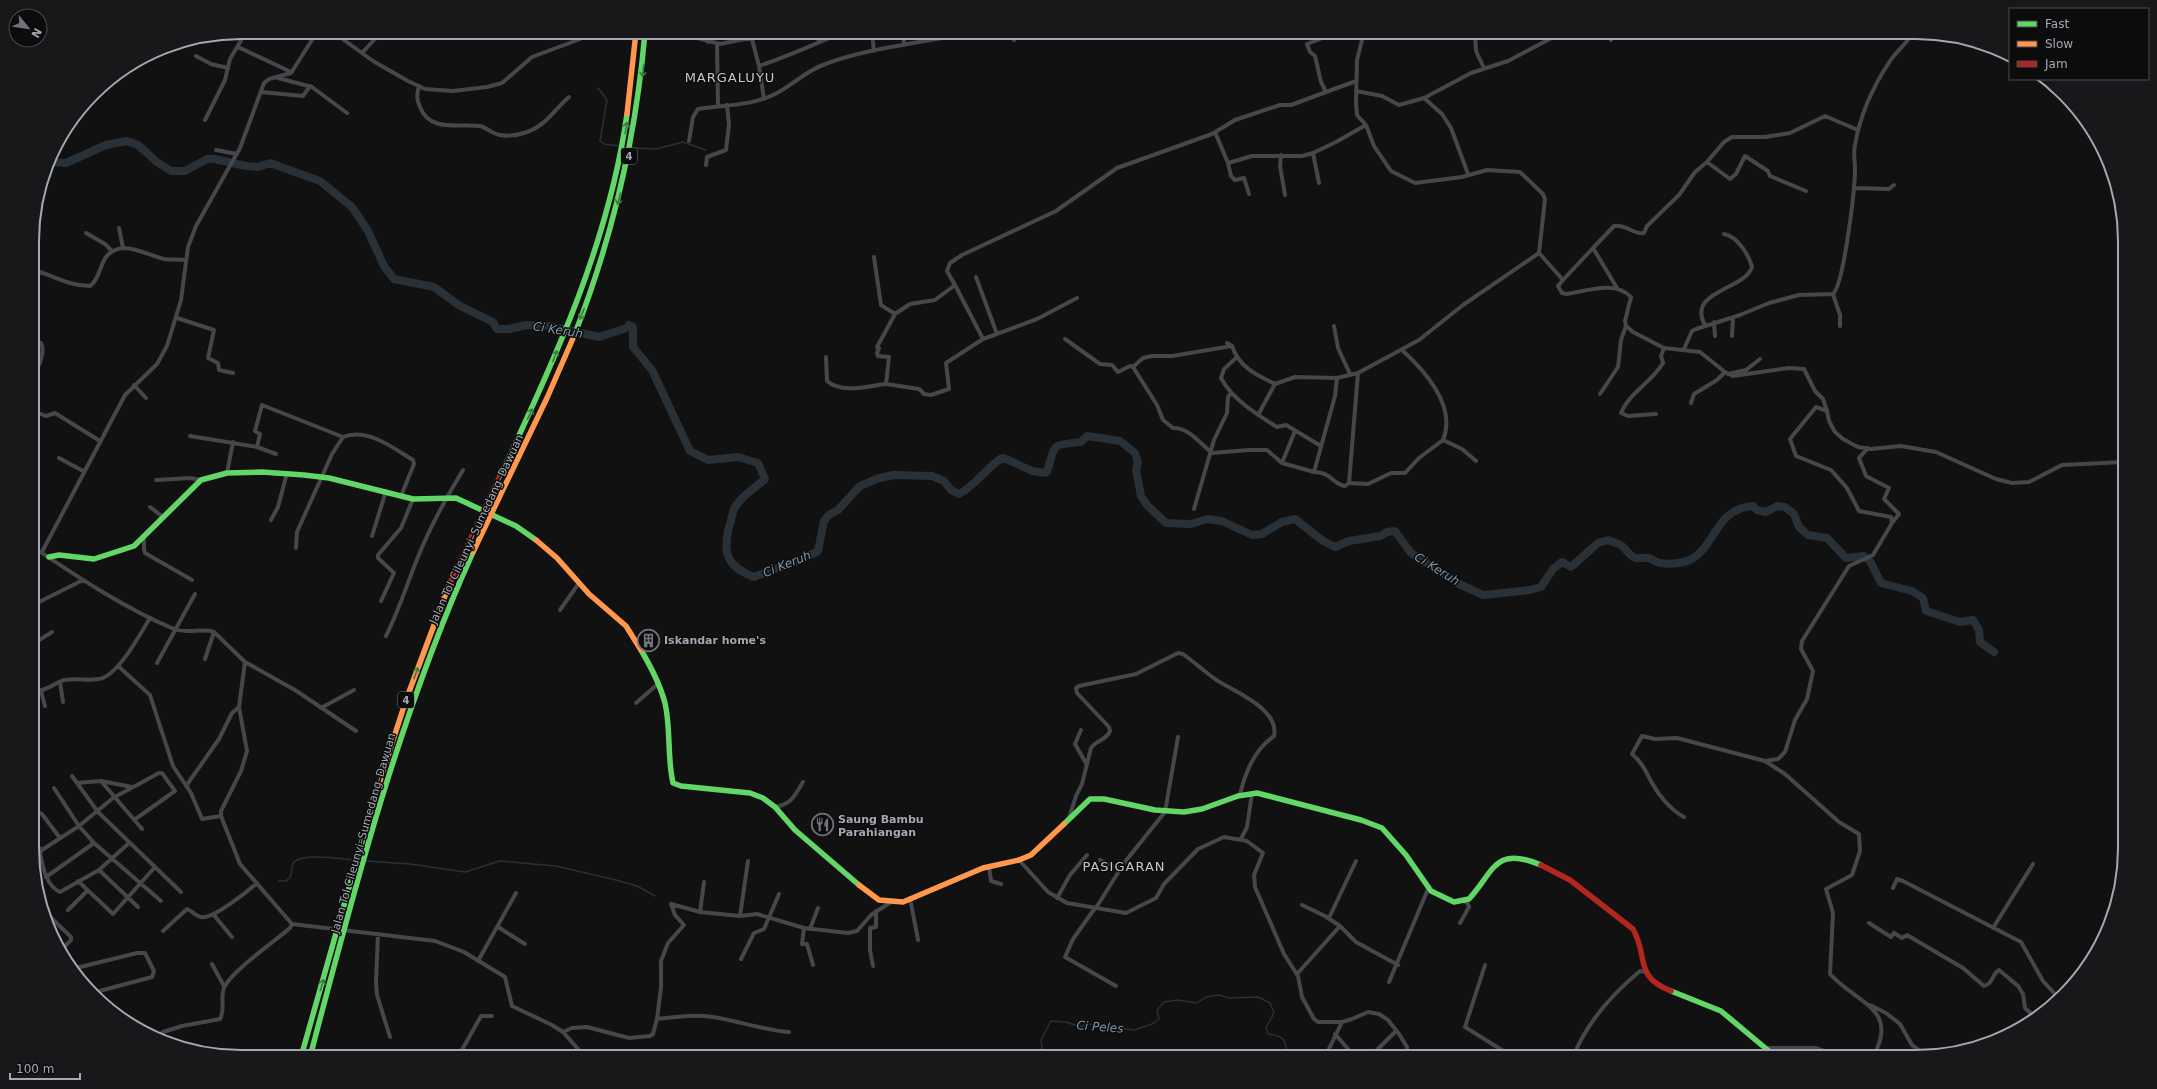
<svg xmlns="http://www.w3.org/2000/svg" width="2157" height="1089" viewBox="0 0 2157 1089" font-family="'DejaVu Sans',sans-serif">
<rect width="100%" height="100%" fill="#111112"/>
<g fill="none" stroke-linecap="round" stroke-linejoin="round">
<path stroke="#293036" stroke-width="1.5" d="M 598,88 L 607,100 L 600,141 L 604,144 L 620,146
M 632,148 L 656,149 L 683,142 L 706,150
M 366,861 L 410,864 L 465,872 L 500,861 L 556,866 L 616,880 L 637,886 L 655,896
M 278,881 L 286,881 L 290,877 C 292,873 291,865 294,862 C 304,853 342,859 355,860
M 825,1057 L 827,1054 L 843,1057
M 1033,1057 L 1042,1048 L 1041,1040 L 1051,1021 L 1066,1022 L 1080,1027 L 1088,1024 L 1134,1030 L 1152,1024 L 1159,1019 L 1157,1010 L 1164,1002 L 1178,1000 L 1197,1003 L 1206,997 L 1219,995 L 1229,998 L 1258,997 L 1270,1003 L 1274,1013 L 1266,1028 L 1268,1034 C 1286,1036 1285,1041 1288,1057"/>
<path stroke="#293036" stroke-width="8" d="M 50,162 L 66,163 L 106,145 L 127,141 L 138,145 L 157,162 L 171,171 L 185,171 L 207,159 L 214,159 L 246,166 L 258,167 L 270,163 L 320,181 L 352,207 L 368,231 L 384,266 L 394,279 L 434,287 L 460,306 L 493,322 L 497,329 L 509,329 L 527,325 L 549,326 L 599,337 L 627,328 L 629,325 L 633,327 L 633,347 L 652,370 L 690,451 L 708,460 L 738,457 L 758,463 L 765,479 C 755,488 740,497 734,509 C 732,515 731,522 729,527 C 722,554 728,567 754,577 C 775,568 799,563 818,551 L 824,521 L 829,515 L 838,510 L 860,486 L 879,478 L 893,475 L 932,476 L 944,481 L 951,490 L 959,494 C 976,485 986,468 1002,458 C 1018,462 1031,475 1047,472 C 1056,444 1049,445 1081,442 L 1087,436 L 1120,441 L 1135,453 L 1138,462 L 1136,470 L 1141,496 L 1147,505 L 1166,523 L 1191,524 L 1207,519 L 1222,521 L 1252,535 L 1262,534 L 1282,522 L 1295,519 L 1323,541 L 1335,547 L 1349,541 L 1380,536 L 1387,532 L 1395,531 L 1411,553 L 1457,583 L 1483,595 L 1530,590 L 1541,587 L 1553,569 L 1562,562 L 1571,567 L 1598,543 L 1608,540 C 1612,542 1618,543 1622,546 C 1627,550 1629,556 1636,558 C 1640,559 1645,557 1648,558 C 1652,559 1656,562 1660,563 C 1721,571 1703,510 1753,506 L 1757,510 L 1766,512 L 1777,506 L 1785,507 L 1794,514 L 1799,527 L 1808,535 L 1827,538 L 1846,558 L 1864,556 L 1870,561 L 1881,583 L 1912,591 L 1923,598 L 1926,611 L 1960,622 L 1973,620 L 1979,630 L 1980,642 L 1994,652"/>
<path stroke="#46474a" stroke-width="4" d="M 333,32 L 373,61 L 408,81 L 425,89 L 453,91 L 487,87 L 502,83 L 532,57 L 599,32
M 675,32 L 720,44 L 780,32
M 735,32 L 735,41
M 816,32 L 819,41
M 872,32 L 874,51
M 904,32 L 904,45
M 1012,32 L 1014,40
M 1364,32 L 1357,60 L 1356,103 L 1357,115 L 1366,125 L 1374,146 L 1391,171 L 1415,183 L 1462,177 L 1487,170 L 1520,172 L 1543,194 L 1545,199 L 1539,253
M 1475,32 L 1476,51 L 1484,68
M 1605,32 L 1611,40
M 984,33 L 984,32
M 752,39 L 759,66 L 764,99
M 1320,39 L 1307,44 L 1310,52 L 1315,56 L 1321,82 L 1326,92
M 708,42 L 709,32
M 717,44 L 718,106
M 238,47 L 291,72
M 363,52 L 381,32
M 196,56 L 211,64 L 228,68
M 759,66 C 789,56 816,43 845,32
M 278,78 L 312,87 L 347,113
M 419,86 C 417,94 416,99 420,107 C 430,133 459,123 480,126 C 485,127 489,131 494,133 C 502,137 515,136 524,133 C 545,127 553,111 569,97
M 1356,91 L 1382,96 L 1399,105 L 1424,98 L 1471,73 L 1508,61 L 1563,32
M 261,92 L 303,96 L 310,86
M 1424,98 L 1442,114 L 1451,128 L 1468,174
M 205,120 L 225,80 L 230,59 L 246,32
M 1215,132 L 1228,163 L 1231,176 L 1235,180 L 1244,178 L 1249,194
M 689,141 L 693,117 L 698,109 C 723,105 750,106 773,95 C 794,85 804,71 828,63 C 864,50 904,45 942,38 L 941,32
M 216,150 L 237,154
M 1313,153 L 1319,183
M 1281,155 L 1280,166 L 1285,195
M 1707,162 L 1730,179 L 1736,174 L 1745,156 L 1768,171 L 1770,176 L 1806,191
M 1228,163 L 1252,156 L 1302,156 L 1313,153 L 1336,142 L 1366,125
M 706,165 L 707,157 L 726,150 L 729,125 L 727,105
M 1854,188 L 1889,189 L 1894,185
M 119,228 L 123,248
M 86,233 L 105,244 L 112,251
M 1593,248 L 1614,226 C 1626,224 1634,235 1644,233 L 1647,226 L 1679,195 L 1695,172 L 1707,162 L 1724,142 L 1732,137 L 1765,137 L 1790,133 L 1825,116 L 1858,130
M 874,257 L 881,305 L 895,314 L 910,304 L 935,300 L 955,285 L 947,271 L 950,263 L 962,255 L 1056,211 L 1117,168 L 1212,134 L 1235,120 L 1280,105 L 1291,105 L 1356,81
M 33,270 C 53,275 68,286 90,286 C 99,280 100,265 106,257 C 121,238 146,255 164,259 C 170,260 178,259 185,260
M 976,277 L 997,334
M 1563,280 L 1558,286 L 1562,293 L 1567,294 C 1587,291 1615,280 1631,297 L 1625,321 L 1626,326 L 1633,332 L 1664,348 L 1700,352 L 1725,372 L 1733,376 L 1789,368 L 1804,369 L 1815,391 L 1823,399 L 1827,411
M 177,318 L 214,330 L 208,358 L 218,363 L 219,370 L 233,373
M 1714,322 L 1715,336
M 1705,325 C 1686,291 1745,290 1752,267 C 1749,255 1737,236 1724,234
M 1334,326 L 1338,348 L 1350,374
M 1840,326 L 1840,315 L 1833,294 C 1844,284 1855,188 1855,169 C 1855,161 1853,152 1855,145 C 1860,115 1874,85 1890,61 C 1897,50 1908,43 1913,32
M 1732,336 L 1733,317
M 33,339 L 41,343 C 46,353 38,368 33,377
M 983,339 L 1037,319 L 1077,298
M 1065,339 L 1100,364 L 1112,365 L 1118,372 L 1130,366 L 1133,367
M 1227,343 L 1232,346 C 1239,367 1256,375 1275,384 L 1295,377 L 1337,378 L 1358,373 L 1419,340 L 1463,305 L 1539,253 L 1563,280 L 1593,248 L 1617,288
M 1232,346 L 1172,356 L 1152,356 L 1143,358 L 1133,367 L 1157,405 L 1163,420 L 1173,428 C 1188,427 1201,444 1212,453 L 1249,450 L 1267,450 L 1282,463 L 1314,472 L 1335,396 L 1337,378
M 1684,349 L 1692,331 L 1696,329 L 1740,315 L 1769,303 L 1799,295 L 1833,294
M 1402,350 C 1425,371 1457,406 1443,440 L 1462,449 L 1476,461
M 826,357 L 827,381 C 842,394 868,386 886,384 L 889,357 L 878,356 L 877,353 L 879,348 L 877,347 L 895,314
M 1236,358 L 1224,369 L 1221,378 C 1232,399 1256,414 1277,427 L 1286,425 L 1321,446
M 1358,373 L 1349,483 L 1368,484 L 1391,473 L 1405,473 L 1419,458 L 1443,440
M 1728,374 L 1746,370 L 1760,359
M 886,384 L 919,389 L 924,394 L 931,395 L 949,389 L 946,363 L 983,339 L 955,285
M 134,385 L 146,398
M 1600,394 L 1618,367 L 1621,340 L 1626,326
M 1691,403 L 1694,394 L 1717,380 L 1725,372
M 33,411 L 46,416 L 55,413 L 100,441
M 1656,414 L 1628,416 L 1621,413 C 1629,393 1652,382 1663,363 L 1661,356 L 1664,348
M 1258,415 L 1275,384
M 190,436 L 257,447 L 260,434 L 255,431 L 262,405 L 343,437
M 257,447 L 276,454
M 1868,448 L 1859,458 L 1866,476 L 1889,488 L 1884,499 L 1899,514 L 1892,523
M 59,458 L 83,471
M 1282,463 L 1295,431
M 1313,472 C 1333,472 1331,484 1345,486 L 1349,483
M 227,473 L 233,442
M 156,480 L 190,478 L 201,480
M 150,507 L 163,517
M 1194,509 L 1214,440 L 1227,413 L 1228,397 L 1231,393
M 271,520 L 278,507 L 287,473
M 372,536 L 386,491
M 144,538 L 144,549 L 145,553 L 192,580
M 33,547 C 78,577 124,608 174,629 C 187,634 202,628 214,632 L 245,662 L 295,690 L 356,731
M 296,548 L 297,532 L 332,454 L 343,437 C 367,427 393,448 413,460 L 414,464 L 401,496
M 42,552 L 125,395 L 157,364 L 167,346 L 181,300 L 188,247 L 196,226 L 240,148 L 264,83 L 269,79 L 291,73 L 317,32
M 381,601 L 394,573 L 378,558 L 378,555 L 401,528 L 413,499
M 33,605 L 83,580
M 560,610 L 579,583
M 386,636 C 399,610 407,584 418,557 C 430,527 446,498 463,470
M 33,644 L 52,632
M 205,659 L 214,632
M 245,662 L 239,707 L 247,751 L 241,771 L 221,811 L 221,816 L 240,864 L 292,924 L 435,941 L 464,952 L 505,977 L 512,1006 L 552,1025 L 563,1032 L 585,1057
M 157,663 L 195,594
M 118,666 L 150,695 L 173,766 L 191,793 L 202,819 L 221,816
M 60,682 L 63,702
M 33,689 C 45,694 54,682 65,680 C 76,678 88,681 99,679 C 118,676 140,634 150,618
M 41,691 L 45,706
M 636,703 L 659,683
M 321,708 L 354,690
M 1081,730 L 1075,744 L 1087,765
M 72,776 L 98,812 L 155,867 L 113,914 L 78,881
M 101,781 L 142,829
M 77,783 L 101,781 L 132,787
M 186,786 L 219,739 L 232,713 L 239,707
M 54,788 L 79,826 L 94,843 L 161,901
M 775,807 C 792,804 794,796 803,782
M 34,810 L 42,814 L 60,838
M 1684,817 C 1671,810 1659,796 1652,783 C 1646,772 1642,762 1632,754 L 1642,736 L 1655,739 L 1677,738 L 1765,761
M 1069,818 L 1076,796 L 1082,784 L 1091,748 C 1096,740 1107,740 1110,731 L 1109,727 L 1077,693 L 1076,688 L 1079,686 L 1136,674 L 1178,653 L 1183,654 C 1194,662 1204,671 1215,679 C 1232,691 1280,708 1274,736 C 1254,750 1245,772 1240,795
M 1241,839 L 1247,827 L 1252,793
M 34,844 L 42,850 L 79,826 L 113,798 L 159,773 L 162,773 L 175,791 L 134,820
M 42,850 L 40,853 C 43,867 46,886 60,892 L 99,870 L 129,843
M 1019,860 L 1048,892 L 1067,903 L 1126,913 L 1156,898 L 1164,884 L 1198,849 L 1224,837 L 1247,841 L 1263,853 L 1254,875 L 1255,887 L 1284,954 L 1298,976 L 1302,997 L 1314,1019 L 1318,1022 L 1342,1022 L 1352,1019 L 1368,1012 L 1379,1014 L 1388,1020 L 1399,1034 L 1407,1047 L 1407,1057
M 1100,860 L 1120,869
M 989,866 L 991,881 L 1001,884
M 155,867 L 181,892
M 99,870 L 138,907
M 46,877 L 94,843
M 1893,888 L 1897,879 L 1903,881 L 2021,942 L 2043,981 L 2055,994 L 2056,1001
M 910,898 L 918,940
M 1057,898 L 1070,875 L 1087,855
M 671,904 L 700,912 L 740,916 L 757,914 L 804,928 L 848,933 L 857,931 L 871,915 L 891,902
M 1302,905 L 1325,916 L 1340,926 L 1356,942 L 1398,965
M 1095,908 L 1073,939 L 1065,957 L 1116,986
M 1096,908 L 1124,863 L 1165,812 L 1178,737
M 43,910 L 71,937 L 71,940 L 61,950
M 68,910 L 87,891
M 700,912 L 704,882
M 213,914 L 232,937
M 740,916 L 748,861
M 1329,918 L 1356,861
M 1460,923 L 1469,907 L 1468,904 L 1464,901
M 1869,923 L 1891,937 L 1894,933 L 1902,938 L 1907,935 L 1963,968 L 1984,986 C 1993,984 1992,974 1999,970 L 2018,986 L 2023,994 L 2025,1008 L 2036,1018
M 498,927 L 525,944
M 804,928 L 802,944 L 807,944 L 813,965
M 1993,928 L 2033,864
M 810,929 L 818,908
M 163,931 L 187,909 C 192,911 196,916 201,917 C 212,920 248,891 257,883
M 378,934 L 376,982 L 377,995 L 390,1037
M 741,959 L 754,933 L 764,929 L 779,894
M 478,961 L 516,893
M 212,964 L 224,986
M 1485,965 L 1465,1027 L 1513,1057
M 873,966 L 870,950 L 870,928 L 876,927 L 876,911
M 72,969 L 137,953 L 145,953 L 154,971 L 152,977 L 92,993
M 1297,974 L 1340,926
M 1389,982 L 1428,889
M 1870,1005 L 1886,1013 L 1900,1024 L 1912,1045 L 1928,1057
M 657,1019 C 676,1017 694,1014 713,1017 C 739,1021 763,1030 789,1032
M 563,1032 L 572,1028 L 587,1027 L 629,1038 L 650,1036 L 653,1034 L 657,1019 L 661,987 L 661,961 L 668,943 L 684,925 L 675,915 L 671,904
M 1335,1034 L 1355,1057
M 157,1038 L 163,1032 L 182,1026 L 220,1019 C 226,1009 219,995 225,986 C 232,971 275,941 290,928 L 292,924
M 1765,1048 L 1815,1048 L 1843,1057
M 458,1057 L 481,1016 L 492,1016
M 1325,1057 L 1342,1022
M 1370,1057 L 1396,1031
M 1573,1057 C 1587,1022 1611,995 1640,971 L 1645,972
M 1873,1057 C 1900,1008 1857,1004 1830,974 L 1833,913 L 1826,889 L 1852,875 L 1860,851 L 1859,834 L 1839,822 L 1785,774 L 1765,761 L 1778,759 L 1785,752 L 1795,720 L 1807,699 L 1813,671 L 1801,649 L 1802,641 L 1849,566 L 1873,555 L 1892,523 L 1891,517 L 1859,511 L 1847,488 L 1831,470 L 1796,456 L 1790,439 L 1816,407 L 1827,411 L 1829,421 L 1835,432 L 1843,439 L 1858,447 L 1871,449 L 1901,446 L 1936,452 L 1996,479 L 2012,483 L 2029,482 L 2062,465 L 2124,462"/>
<path stroke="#63d668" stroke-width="5.5" d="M 574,336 C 613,237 636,137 645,32
M 500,476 C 555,360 609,242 627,114
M 49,557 L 59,555 L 94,559 L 134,546 L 201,480 L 227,473 L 262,472 L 304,475 L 329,478 L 413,499 L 456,498 L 516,526 L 536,540
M 641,650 C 651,667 660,684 665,703 C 671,729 667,757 673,783 L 681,786 L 750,793 L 763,798 L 775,807 L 795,830 L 859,885
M 1064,824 L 1090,799 L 1104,799 L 1155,810 L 1184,812 L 1202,809 L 1238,796 L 1257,793 L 1361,820 L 1382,828 L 1406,855 L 1431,891 L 1454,902 L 1469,899 C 1494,872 1494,845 1541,865
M 1671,991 L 1721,1011 L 1776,1057
M 301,1057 L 374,799
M 310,1057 C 355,886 400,713 473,552"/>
<path stroke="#ff974d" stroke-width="5.5" d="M 627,114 L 636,32
M 536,540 L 557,558 L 589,594 L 626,626 L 641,650
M 473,552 L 547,398 L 574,336
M 374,799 L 406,700 L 449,585
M 859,885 L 879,900 L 903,902 L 983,868 L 1019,860 L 1031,855 L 1064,824"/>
<path stroke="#b3261e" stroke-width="5.5" d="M 449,585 L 500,476
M 1541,865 L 1570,880 L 1633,929 C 1649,957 1633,976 1671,991"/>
</g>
<defs><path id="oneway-shaft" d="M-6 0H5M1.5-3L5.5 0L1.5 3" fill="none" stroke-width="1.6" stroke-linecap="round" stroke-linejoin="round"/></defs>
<g stroke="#3c7b3f">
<use href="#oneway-shaft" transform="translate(643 71) rotate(97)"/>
<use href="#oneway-shaft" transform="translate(626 128) rotate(-81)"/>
<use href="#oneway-shaft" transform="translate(619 199) rotate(104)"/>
<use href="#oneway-shaft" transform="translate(582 314) rotate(112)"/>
<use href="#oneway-shaft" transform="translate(555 356) rotate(-68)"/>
<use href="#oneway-shaft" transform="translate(530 414) rotate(-65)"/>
<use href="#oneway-shaft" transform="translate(416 673) rotate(-70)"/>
<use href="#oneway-shaft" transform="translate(322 985) rotate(-73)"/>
</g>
<defs>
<symbol id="building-ring" viewBox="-11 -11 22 22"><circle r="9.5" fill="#0c0c0d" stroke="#70737a" stroke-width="1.5"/><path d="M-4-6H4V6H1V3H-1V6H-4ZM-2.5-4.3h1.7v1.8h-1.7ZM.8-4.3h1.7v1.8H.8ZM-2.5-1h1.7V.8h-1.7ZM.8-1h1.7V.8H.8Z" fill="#70737a"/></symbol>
<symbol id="restaurant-ring" viewBox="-11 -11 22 22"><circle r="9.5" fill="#0c0c0d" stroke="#70737a" stroke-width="1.5"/><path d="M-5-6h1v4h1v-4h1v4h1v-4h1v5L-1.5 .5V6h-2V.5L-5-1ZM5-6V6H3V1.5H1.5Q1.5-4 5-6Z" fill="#70737a"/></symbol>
</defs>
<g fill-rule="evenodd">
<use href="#building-ring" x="636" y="628" width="25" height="25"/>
<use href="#restaurant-ring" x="810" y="812" width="25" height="25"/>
</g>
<g text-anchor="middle" stroke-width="3" stroke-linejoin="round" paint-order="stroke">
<g fill="#0c0c0d" stroke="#767980" stroke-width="1">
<rect x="621" y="148" width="16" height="16" rx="3"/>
<rect x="398" y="692" width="16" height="16" rx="3"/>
</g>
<g font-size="10" font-weight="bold" fill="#a3a8b2">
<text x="629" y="160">4</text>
<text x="406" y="704">4</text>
</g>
<g font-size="11" fill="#a3a8b2" stroke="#0c0c0d">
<text transform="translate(476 529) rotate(-65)" y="4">Jalan Tol Cileunyi–Sumedang–Dawuan</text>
<text transform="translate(363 833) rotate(-74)" y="4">Jalan Tol Cileunyi–Sumedang–Dawuan</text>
</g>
<g font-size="11" font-weight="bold" fill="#a3a8b2" stroke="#0c0c0d" text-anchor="start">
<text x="664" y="644">Iskandar home's</text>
<text x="838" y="823">Saung Bambu<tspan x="838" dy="13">Parahiangan</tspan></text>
</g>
<g font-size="12" font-style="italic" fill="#7b96ac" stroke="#0c0c0d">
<text transform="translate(558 330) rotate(9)" y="4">Ci Keruh</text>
<text transform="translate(787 564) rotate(-22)" y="4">Ci Keruh</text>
<text transform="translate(1437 569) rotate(32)" y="4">Ci Keruh</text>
<text transform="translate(1100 1027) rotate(4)" y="4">Ci Peles</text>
</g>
<g font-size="13" letter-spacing="1" fill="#c3c7ce" stroke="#0c0c0d">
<text x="730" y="82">MARGALUYU</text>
<text x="1124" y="871">PASIGARAN</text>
</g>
</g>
<path d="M0 0H2157V1089H0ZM241 39H1916A202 202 0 0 1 2118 241V848A202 202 0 0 1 1916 1050H241A202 202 0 0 1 39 848V241A202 202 0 0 1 241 39Z" fill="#18181a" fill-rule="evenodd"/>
<path fill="none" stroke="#a3a8b2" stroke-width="2" d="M241 39H1916A202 202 0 0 1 2118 241V848A202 202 0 0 1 1916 1050H241A202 202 0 0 1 39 848V241A202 202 0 0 1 241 39Z"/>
<rect x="2009" y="8" width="140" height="72" fill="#0c0c0d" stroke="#484a4f"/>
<rect x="2017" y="21" width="20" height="6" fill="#63d668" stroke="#484a4f"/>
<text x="2045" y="28" font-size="12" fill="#a3a8b2">Fast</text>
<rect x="2017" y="41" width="20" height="6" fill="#ff974d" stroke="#484a4f"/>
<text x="2045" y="48" font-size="12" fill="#a3a8b2">Slow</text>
<rect x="2017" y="61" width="20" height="6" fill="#b3261e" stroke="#484a4f"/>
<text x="2045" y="68" font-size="12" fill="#a3a8b2">Jam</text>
<g transform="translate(28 28) rotate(120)"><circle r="19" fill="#0c0c0d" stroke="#484a4f"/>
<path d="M0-3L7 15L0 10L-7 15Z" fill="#70737a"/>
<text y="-6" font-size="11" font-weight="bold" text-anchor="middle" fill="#a3a8b2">N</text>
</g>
<path d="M10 1073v6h70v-6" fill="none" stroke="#a3a8b2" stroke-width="2"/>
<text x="16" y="1073" font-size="12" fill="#a3a8b2" stroke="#0c0c0d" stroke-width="3" paint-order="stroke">100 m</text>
</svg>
